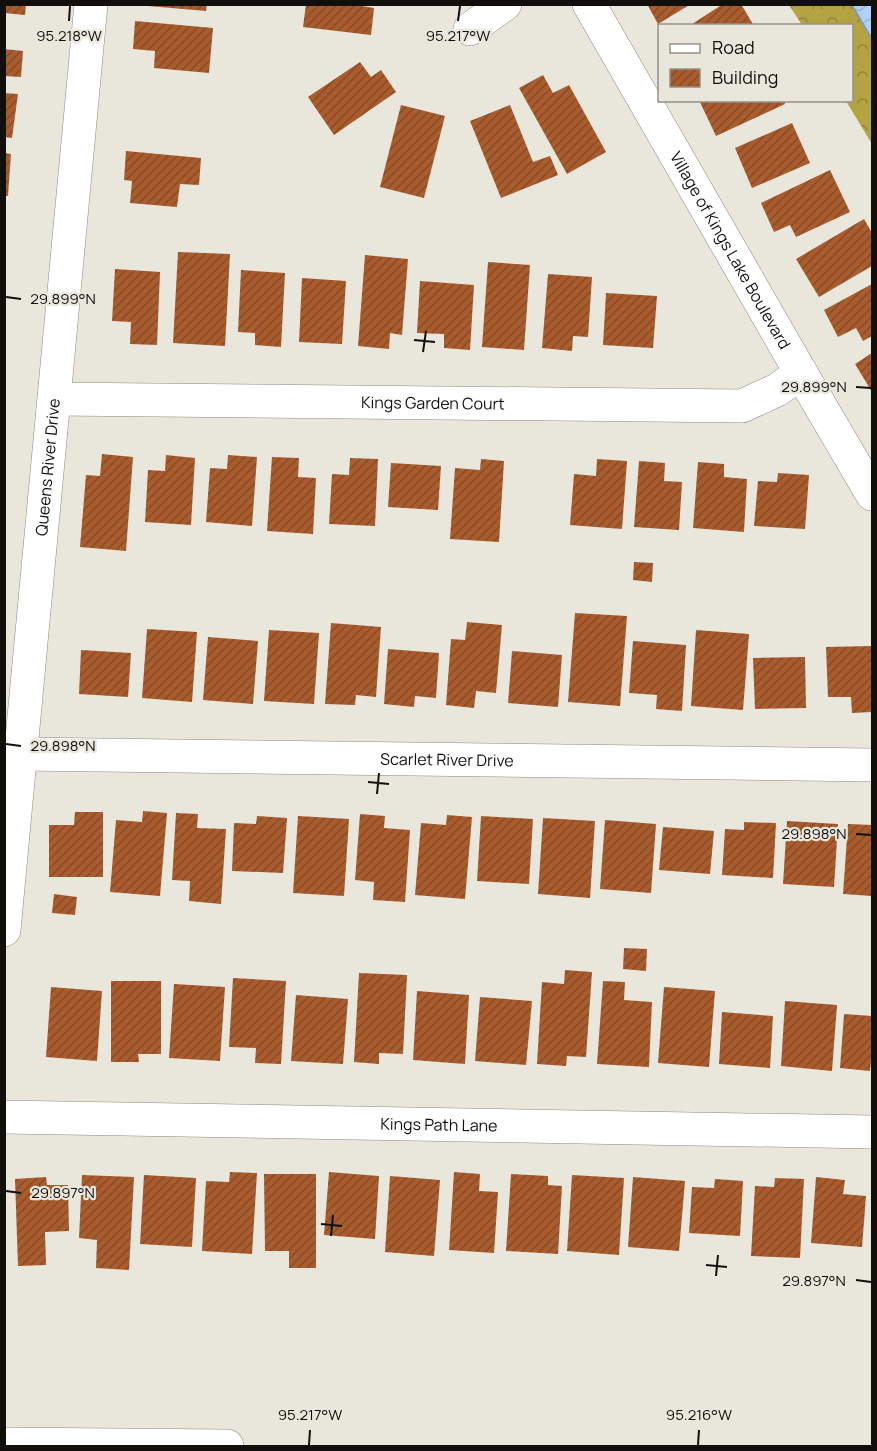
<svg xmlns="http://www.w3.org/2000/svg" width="877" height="1451" viewBox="0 0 877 1451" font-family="Manrope,sans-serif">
<defs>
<pattern id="forest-crowns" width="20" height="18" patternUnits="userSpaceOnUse" patternTransform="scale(1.5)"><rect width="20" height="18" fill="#b3a343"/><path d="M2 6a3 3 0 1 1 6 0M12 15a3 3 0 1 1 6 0" fill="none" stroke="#908336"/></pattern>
<pattern id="water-waves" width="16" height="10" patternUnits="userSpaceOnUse" patternTransform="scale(1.5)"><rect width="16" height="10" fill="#b1d1fd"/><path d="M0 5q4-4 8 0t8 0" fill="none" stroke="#97b2d8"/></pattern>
<pattern id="building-hatch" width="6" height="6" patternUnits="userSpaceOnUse" patternTransform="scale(1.5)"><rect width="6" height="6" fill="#a95d2e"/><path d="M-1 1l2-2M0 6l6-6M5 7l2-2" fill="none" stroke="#884b26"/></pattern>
</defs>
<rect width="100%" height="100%" fill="#e9e7dc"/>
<path fill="url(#forest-crowns)" d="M 789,5 L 872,5 L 872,144 L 846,101 L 852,100 L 852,26 L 802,25 Z"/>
<path fill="url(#water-waves)" stroke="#8197b5" stroke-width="1.5" d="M 852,5 L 872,5 L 872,39 Z"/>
<path fill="url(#building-hatch)" d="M 4,4 L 26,4 L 25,15 L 4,13 Z
M 148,4 L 207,4 L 206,11 L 148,6 Z
M 306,4 L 362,4 L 362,6 L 374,8 L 371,35 L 303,27 Z
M 647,4 L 691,4 L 658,24 Z
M 723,4 L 741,4 L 754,26 L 689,26 Z
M 135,21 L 213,28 L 209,73 L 154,68 L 155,51 L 133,49 Z
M 4,49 L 23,51 L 21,77 L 4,76 Z
M 360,62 L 371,77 L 381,70 L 396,92 L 334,135 L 308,97 Z
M 543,75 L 553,93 L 569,85 L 606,152 L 567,174 L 519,88 Z
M 4,93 L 18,94 L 12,138 L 4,137 Z
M 699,100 L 784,100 L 785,104 L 716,136 Z
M 401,105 L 445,116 L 424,198 L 380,187 Z
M 510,105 L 533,162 L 550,156 L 558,175 L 501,198 L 470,121 Z
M 792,123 L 810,163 L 752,188 L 735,148 Z
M 126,151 L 201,158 L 199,185 L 180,184 L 177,207 L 130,203 L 132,181 L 124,180 Z
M 5,153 L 11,154 L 8,196 L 5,196 Z
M 830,170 L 850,212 L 796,237 L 790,225 L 774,232 L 761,203 Z
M 864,219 L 872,233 L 872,266 L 819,297 L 796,259 Z
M 178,252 L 230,254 L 225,346 L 173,343 Z
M 365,255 L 408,259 L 402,335 L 390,333 L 389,349 L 358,346 Z
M 488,262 L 530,265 L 524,350 L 482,347 Z
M 115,269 L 160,272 L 157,345 L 130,344 L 131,322 L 112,321 Z
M 241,270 L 285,273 L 281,347 L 255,345 L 255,333 L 238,332 Z
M 548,274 L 592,277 L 588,337 L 573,336 L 572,351 L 542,348 Z
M 302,278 L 346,281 L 342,344 L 299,342 Z
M 420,281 L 474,285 L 470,350 L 444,348 L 444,334 L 417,333 Z
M 872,284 L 872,336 L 863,341 L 856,328 L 838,337 L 824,310 Z
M 606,293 L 657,296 L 653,348 L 603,345 Z
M 872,353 L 872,392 L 855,364 Z
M 102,454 L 133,457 L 126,551 L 80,547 L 86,475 L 100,476 Z
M 166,455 L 195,458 L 191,525 L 145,522 L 148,470 L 165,471 Z
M 228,455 L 257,457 L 252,526 L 206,522 L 210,468 L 227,469 Z
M 272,457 L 299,458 L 298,477 L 316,478 L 313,534 L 267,531 Z
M 350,458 L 378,459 L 375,526 L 329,524 L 332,474 L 349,475 Z
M 481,459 L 504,461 L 499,542 L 450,539 L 455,468 L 480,470 Z
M 597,459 L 627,461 L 622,529 L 570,525 L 574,474 L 596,476 Z
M 639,461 L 665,463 L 664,481 L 682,482 L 679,530 L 634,527 Z
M 698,462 L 724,464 L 724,477 L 747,479 L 744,532 L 693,528 Z
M 391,463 L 441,466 L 438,510 L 388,507 Z
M 778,473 L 809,475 L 805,529 L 754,526 L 758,481 L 777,482 Z
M 634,562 L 653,563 L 652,582 L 633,580 Z
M 575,613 L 627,616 L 620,706 L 568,702 Z
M 467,622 L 502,625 L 496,693 L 476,691 L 474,708 L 446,705 L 451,639 L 465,640 Z
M 331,623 L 381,627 L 376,697 L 356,695 L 355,705 L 325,704 Z
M 147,629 L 197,632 L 192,702 L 142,698 Z
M 269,630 L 319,633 L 314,704 L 264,701 Z
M 696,630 L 749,634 L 743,710 L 691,706 Z
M 208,637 L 258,641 L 253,704 L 203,700 Z
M 633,641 L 686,645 L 682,711 L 656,709 L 657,695 L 629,693 Z
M 872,646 L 872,712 L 852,713 L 851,697 L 828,697 L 826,647 Z
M 388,649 L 439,653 L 436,698 L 415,696 L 414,707 L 384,704 Z
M 81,650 L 131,653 L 128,697 L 79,694 Z
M 512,651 L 562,655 L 558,707 L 508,703 Z
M 805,657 L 806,708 L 755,709 L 753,658 Z
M 143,811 L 167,813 L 160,896 L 110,892 L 116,820 L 142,822 Z
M 75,812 L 103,812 L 103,877 L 49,877 L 49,825 L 74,825 Z
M 176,813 L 198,814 L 197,828 L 226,829 L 221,904 L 189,901 L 190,881 L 172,880 Z
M 360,814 L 385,816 L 384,828 L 410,830 L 405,902 L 373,900 L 374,882 L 355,880 Z
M 447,815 L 472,817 L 465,899 L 415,895 L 421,823 L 446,825 Z
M 257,816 L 287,818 L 283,873 L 232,871 L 234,823 L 256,824 Z
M 298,816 L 349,819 L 344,896 L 293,893 Z
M 481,816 L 533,819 L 529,884 L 477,881 Z
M 543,818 L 595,821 L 590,898 L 538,894 Z
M 605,820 L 656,824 L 651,893 L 600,889 Z
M 787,821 L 838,824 L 834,887 L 783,884 Z
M 744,822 L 776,823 L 773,878 L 722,875 L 725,829 L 744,830 Z
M 848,824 L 872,825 L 872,896 L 843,894 Z
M 663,827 L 714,831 L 710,874 L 659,870 Z
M 54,894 L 77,897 L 75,915 L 52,913 Z
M 624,948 L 647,949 L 646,971 L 623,969 Z
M 565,970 L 592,972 L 586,1057 L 567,1056 L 566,1066 L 537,1064 L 542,982 L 564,984 Z
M 359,973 L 407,975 L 403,1054 L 379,1053 L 379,1064 L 354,1062 Z
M 233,978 L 286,981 L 281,1064 L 255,1063 L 256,1048 L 229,1047 Z
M 111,981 L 161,981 L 161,1054 L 138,1054 L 139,1062 L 111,1062 Z
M 603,981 L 625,982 L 624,1000 L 652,1002 L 649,1067 L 597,1064 Z
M 174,984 L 225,987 L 220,1061 L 169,1058 Z
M 51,987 L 102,991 L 97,1061 L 46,1057 Z
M 664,987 L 715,991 L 709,1067 L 658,1063 Z
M 417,991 L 469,995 L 465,1064 L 413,1060 Z
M 296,995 L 348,999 L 343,1064 L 291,1061 Z
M 480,997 L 532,1001 L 526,1065 L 475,1061 Z
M 785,1001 L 837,1005 L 832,1071 L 781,1066 Z
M 722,1012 L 773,1016 L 770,1068 L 719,1064 Z
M 844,1014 L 872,1016 L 872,1061 L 871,1061 L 870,1071 L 840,1068 Z
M 230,1172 L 257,1173 L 252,1254 L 202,1251 L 206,1181 L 229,1182 Z
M 329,1172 L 379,1176 L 375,1239 L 324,1235 Z
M 454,1172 L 480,1174 L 479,1191 L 498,1192 L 494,1253 L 449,1250 Z
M 264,1174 L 316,1174 L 316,1268 L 289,1268 L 289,1251 L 265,1251 Z
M 511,1174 L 548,1176 L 548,1185 L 562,1186 L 558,1254 L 506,1251 Z
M 82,1175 L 134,1177 L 129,1270 L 96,1268 L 97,1240 L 79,1238 Z
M 144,1175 L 196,1178 L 192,1247 L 140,1244 Z
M 572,1175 L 624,1178 L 619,1255 L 567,1251 Z
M 390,1176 L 440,1180 L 434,1256 L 385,1252 Z
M 46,1177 L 47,1185 L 68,1185 L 69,1231 L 45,1232 L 46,1265 L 18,1266 L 15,1179 Z
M 633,1177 L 685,1181 L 679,1251 L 628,1247 Z
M 816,1177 L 845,1180 L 843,1194 L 866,1196 L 862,1247 L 811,1243 Z
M 775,1178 L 804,1179 L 800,1258 L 751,1256 L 755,1186 L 774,1187 Z
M 715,1179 L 743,1181 L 740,1236 L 689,1233 L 692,1187 L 714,1188 Z"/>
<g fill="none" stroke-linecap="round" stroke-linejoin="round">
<defs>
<g id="minor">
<path id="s1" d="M 589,4 L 801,373 L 872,494"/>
<path d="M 470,29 L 505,4"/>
<path id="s2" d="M 55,399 L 742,406 L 777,390 L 801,373"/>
<path id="s3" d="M 21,754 L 872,765"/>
<path id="s4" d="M 4,930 L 91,4"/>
<path id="s5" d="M 4,1117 L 872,1132"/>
</g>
<path id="major" d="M 4,1444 L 227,1446"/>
</defs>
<use href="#minor" stroke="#8b8a80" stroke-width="34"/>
<use href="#major" stroke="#8b8a80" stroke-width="34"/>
<use href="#minor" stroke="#fff" stroke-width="33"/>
<use href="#major" stroke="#fff" stroke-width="33"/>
</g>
<path fill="none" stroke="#100f0c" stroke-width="2" d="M 69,21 L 70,6M 458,21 L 460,6M 6,297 L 21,299M 414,340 L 435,342M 423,352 L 426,331M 856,387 L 871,388M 6,744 L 21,746M 368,782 L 389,784M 377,794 L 379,773M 856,834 L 871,835M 6,1191 L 21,1193M 321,1224 L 342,1226M 331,1236 L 333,1215M 706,1265 L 727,1267M 716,1276 L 718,1255M 856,1280 L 871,1282M 309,1445 L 310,1430M 698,1445 L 699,1430"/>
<g text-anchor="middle" stroke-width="4.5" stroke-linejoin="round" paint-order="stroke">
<g font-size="16" fill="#100f0c" stroke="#e9e7dc">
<text dy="6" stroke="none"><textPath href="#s1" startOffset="284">Village of Kings Lake Boulevard</textPath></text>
<text dy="6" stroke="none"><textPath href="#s2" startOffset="378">Kings Garden Court</textPath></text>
<text dy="6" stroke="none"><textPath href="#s4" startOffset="465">Queens River Drive</textPath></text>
<text dy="6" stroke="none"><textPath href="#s3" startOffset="426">Scarlet River Drive</textPath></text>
<text dy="6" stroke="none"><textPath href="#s5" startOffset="435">Kings Path Lane</textPath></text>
</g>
</g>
<g font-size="15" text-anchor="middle" fill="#100f0c" stroke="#e9e7dc" stroke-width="4.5" stroke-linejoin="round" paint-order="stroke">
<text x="69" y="41">95.218°W</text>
<text x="458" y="41">95.217°W</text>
<text x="63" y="304">29.899°N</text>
<text x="814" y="392">29.899°N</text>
<text x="63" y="751">29.898°N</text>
<text x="814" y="839">29.898°N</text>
<text x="63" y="1198">29.897°N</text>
<text x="814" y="1286">29.897°N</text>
<text x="310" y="1420">95.217°W</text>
<text x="699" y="1420">95.216°W</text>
</g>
<rect width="877" height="1451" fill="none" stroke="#100f0c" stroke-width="12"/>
<rect x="658" y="24" width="195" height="78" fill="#e9e7dc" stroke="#929189" stroke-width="1.5"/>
<rect x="670" y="44" width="30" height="9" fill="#ffffff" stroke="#929189" stroke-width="1.5"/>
<text x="712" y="54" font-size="18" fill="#100f0c">Road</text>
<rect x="670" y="69" width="30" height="18" fill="url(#building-hatch)" stroke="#929189" stroke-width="1.5"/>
<text x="712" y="84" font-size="18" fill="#100f0c">Building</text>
</svg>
